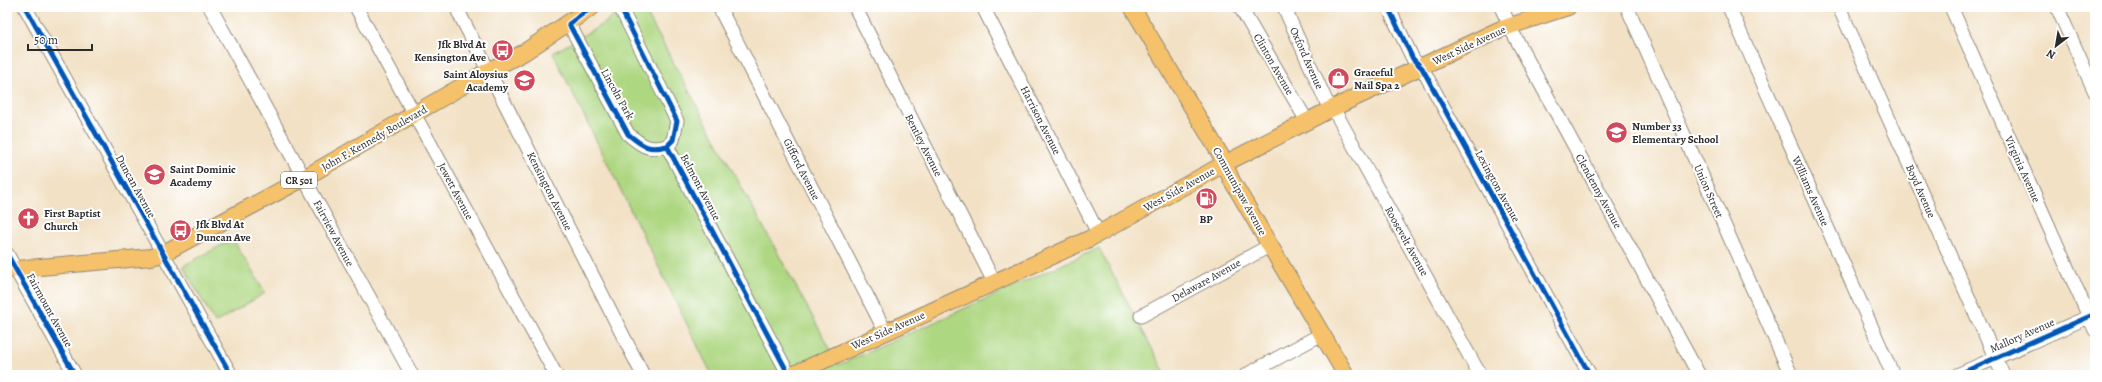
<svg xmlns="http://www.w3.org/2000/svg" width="2102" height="382" viewBox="0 0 2102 382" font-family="Alegreya,serif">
<rect width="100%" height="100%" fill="#fff"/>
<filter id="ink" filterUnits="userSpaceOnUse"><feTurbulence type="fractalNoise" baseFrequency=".025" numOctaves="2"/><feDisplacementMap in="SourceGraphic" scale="8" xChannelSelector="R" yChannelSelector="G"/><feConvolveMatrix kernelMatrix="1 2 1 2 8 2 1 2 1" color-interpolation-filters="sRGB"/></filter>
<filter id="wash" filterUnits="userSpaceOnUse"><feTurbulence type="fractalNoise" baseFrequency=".012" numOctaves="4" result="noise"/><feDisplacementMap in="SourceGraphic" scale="16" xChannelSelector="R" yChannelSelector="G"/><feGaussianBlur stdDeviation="0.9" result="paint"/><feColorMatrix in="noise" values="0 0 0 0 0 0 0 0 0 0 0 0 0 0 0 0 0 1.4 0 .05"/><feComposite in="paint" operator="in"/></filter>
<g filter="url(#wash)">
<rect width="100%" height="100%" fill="#f2e1c5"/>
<path fill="#aed782" stroke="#6c8156" d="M 626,7 L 643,7 L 839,365 L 1099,248 L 1166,375 L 712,375 L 553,53 L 606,22 Z
M 233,239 L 265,293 L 215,323 L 183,266 Z"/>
</g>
<g filter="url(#ink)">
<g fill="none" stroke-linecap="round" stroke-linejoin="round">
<defs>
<path id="minor" d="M 25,7 L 231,375
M 210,7 L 412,375
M 356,7 L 556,375
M 456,7 L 643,375
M 620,7 L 677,121 L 673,140 L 667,146
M 719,7 L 885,331
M 855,7 L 994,282
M 983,7 L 1098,233
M 1240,7 L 1307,121
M 1284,7 L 1326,101 L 1333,108 L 1480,375
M 1388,7 L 1413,59 L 1422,68 L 1590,375
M 1501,7 L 1514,35 L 1699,375
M 1627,7 L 1791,375
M 1729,7 L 1893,375
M 1839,7 L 2003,375
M 1951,7 L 2095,330
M 2057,7 L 2095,92
M 569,24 L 628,134 C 642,146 649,151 667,146
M 667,146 L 789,375
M 7,254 L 75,375
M 1141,316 L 1271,245
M 1246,375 L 1322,334
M 1957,375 L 2095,314"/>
<path id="major" d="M 1132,7 L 1220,154 L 1232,181 L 1346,375
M 7,270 L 151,257 L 162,254 L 304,178 L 488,71 L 523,53 L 592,7
M 792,375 L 1089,239 L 1224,164 L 1333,108 L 1501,29 L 1568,7"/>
</defs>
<use href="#minor" stroke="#8e8678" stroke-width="15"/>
<use href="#major" stroke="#8e8678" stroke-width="18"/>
<use href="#minor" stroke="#fff" stroke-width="13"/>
<use href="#major" stroke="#f5c16b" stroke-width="16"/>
<defs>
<path id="cycleway" d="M 25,7 L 231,375
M 592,7 L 569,24 L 628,134 C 642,146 649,151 667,146
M 620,7 L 677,121 L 673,140 L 667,146
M 1388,7 L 1413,59 L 1422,68 L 1590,375
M 667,146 L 789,375
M 7,254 L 75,375
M 1957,375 L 2095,314"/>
</defs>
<use href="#cycleway" stroke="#fff" stroke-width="8"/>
<use href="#cycleway" stroke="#0057b8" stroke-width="5"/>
</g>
</g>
<defs>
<symbol id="bus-disc" viewBox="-11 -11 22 22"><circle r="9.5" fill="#d1495b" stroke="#fff"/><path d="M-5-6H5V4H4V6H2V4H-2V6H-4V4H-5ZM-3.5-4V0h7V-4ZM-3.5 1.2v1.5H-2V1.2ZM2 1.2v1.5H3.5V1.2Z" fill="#fff"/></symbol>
<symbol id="shop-disc" viewBox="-11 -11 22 22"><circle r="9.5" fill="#d1495b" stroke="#fff"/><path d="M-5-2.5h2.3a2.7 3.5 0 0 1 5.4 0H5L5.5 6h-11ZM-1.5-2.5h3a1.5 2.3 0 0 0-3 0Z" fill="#fff"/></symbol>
<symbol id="school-disc" viewBox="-11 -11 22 22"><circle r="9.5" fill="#d1495b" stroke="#fff"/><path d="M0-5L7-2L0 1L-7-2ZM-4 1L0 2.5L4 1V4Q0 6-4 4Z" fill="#fff"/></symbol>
<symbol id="fuel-disc" viewBox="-11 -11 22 22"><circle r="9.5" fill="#d1495b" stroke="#fff"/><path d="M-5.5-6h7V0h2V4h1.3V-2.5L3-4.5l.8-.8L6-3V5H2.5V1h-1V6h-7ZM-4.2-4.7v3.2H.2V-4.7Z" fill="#fff"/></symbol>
<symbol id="church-disc" viewBox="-11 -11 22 22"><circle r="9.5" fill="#d1495b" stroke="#fff"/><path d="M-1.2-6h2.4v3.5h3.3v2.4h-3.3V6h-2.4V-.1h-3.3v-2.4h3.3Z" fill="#fff"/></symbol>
</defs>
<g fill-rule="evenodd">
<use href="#bus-disc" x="490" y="38" width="25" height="25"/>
<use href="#shop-disc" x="1326" y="66" width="25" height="25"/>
<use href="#school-disc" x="512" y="68" width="25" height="25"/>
<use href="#school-disc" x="1604" y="120" width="25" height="25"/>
<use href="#school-disc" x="142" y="162" width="25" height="25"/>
<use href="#fuel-disc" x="1194" y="186" width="25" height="25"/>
<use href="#church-disc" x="16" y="206" width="25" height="25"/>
<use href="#bus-disc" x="168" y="218" width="25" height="25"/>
</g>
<g text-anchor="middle" stroke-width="4" stroke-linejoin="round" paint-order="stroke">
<rect fill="#fff" stroke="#6b6b6b" stroke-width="1" x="281" y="172" width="36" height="16" rx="3"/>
<g font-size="10" font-weight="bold" fill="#2b2b2b">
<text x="299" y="184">CR 501</text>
</g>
<g font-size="11" font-weight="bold" fill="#2b2b2b" stroke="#fff" text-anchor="start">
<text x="486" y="48" text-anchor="end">Jfk Blvd At<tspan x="486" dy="13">Kensington Ave</tspan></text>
<text x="1354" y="76">Graceful<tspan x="1354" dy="13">Nail Spa 2</tspan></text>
<text x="508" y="78" text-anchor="end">Saint Aloysius<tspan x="508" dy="13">Academy</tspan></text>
<text x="1632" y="130">Number 33<tspan x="1632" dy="13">Elementary School</tspan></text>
<text x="170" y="173">Saint Dominic<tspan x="170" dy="13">Academy</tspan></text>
<text x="44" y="217">First Baptist<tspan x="44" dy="13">Church</tspan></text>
<text x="1206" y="223" text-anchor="middle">BP</text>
<text x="196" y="228">Jfk Blvd At<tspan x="196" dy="13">Duncan Ave</tspan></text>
</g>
<g font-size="11" fill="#2b2b2b" stroke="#fff">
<text transform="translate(1469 45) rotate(-25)" y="4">West Side Avenue</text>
<text transform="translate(1307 58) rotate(66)" y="4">Oxford Avenue</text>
<text transform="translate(1274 64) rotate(60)" y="4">Clinton Avenue</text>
<text transform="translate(618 94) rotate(61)" y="4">Lincoln Park</text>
<text transform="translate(1041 120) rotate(63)" y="4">Harrison Avenue</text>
<text transform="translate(374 138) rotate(-30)" y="4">John F. Kennedy Boulevard</text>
<text transform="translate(924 145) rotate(63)" y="4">Bentley Avenue</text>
<text transform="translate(802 169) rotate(63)" y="4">Gifford Avenue</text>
<text transform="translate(2023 169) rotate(66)" y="4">Virginia Avenue</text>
<text transform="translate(136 186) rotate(61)" y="4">Duncan Avenue</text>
<text transform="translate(1498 186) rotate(61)" y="4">Lexington Avenue</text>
<text transform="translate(701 187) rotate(62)" y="4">Belmont Avenue</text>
<text transform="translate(1179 189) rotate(-29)" y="4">West Side Avenue</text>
<text transform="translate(456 191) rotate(62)" y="4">Jewett Avenue</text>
<text transform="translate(550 191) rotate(63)" y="4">Kensington Avenue</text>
<text transform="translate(1240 191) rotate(61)" y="4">Communipaw Avenue</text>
<text transform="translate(1599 191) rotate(61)" y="4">Clendenny Avenue</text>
<text transform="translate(1709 191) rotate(66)" y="4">Union Street</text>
<text transform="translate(1811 191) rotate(66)" y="4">Williams Avenue</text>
<text transform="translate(1921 191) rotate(66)" y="4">Boyd Avenue</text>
<text transform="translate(334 233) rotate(62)" y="4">Fairview Avenue</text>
<text transform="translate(1407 241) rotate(61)" y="4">Roosevelt Avenue</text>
<text transform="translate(1206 280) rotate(-29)" y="4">Delaware Avenue</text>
<text transform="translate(50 310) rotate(61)" y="4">Fairmount Avenue</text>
<text transform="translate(888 330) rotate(-24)" y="4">West Side Avenue</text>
<text transform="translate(2022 335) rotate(-24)" y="4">Mallory Avenue</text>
</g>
</g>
<rect width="2102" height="382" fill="none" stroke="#fff" stroke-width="24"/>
<g transform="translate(2056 46) rotate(211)" stroke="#ffffff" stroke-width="3" paint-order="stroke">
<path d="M0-3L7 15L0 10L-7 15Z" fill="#2b2b2b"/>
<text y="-6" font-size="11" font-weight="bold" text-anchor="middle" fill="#2b2b2b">N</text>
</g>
<path d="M28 44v6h64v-6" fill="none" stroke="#2b2b2b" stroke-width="2"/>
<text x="34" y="44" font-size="12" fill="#2b2b2b" stroke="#ffffff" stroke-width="3" paint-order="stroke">50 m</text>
</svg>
